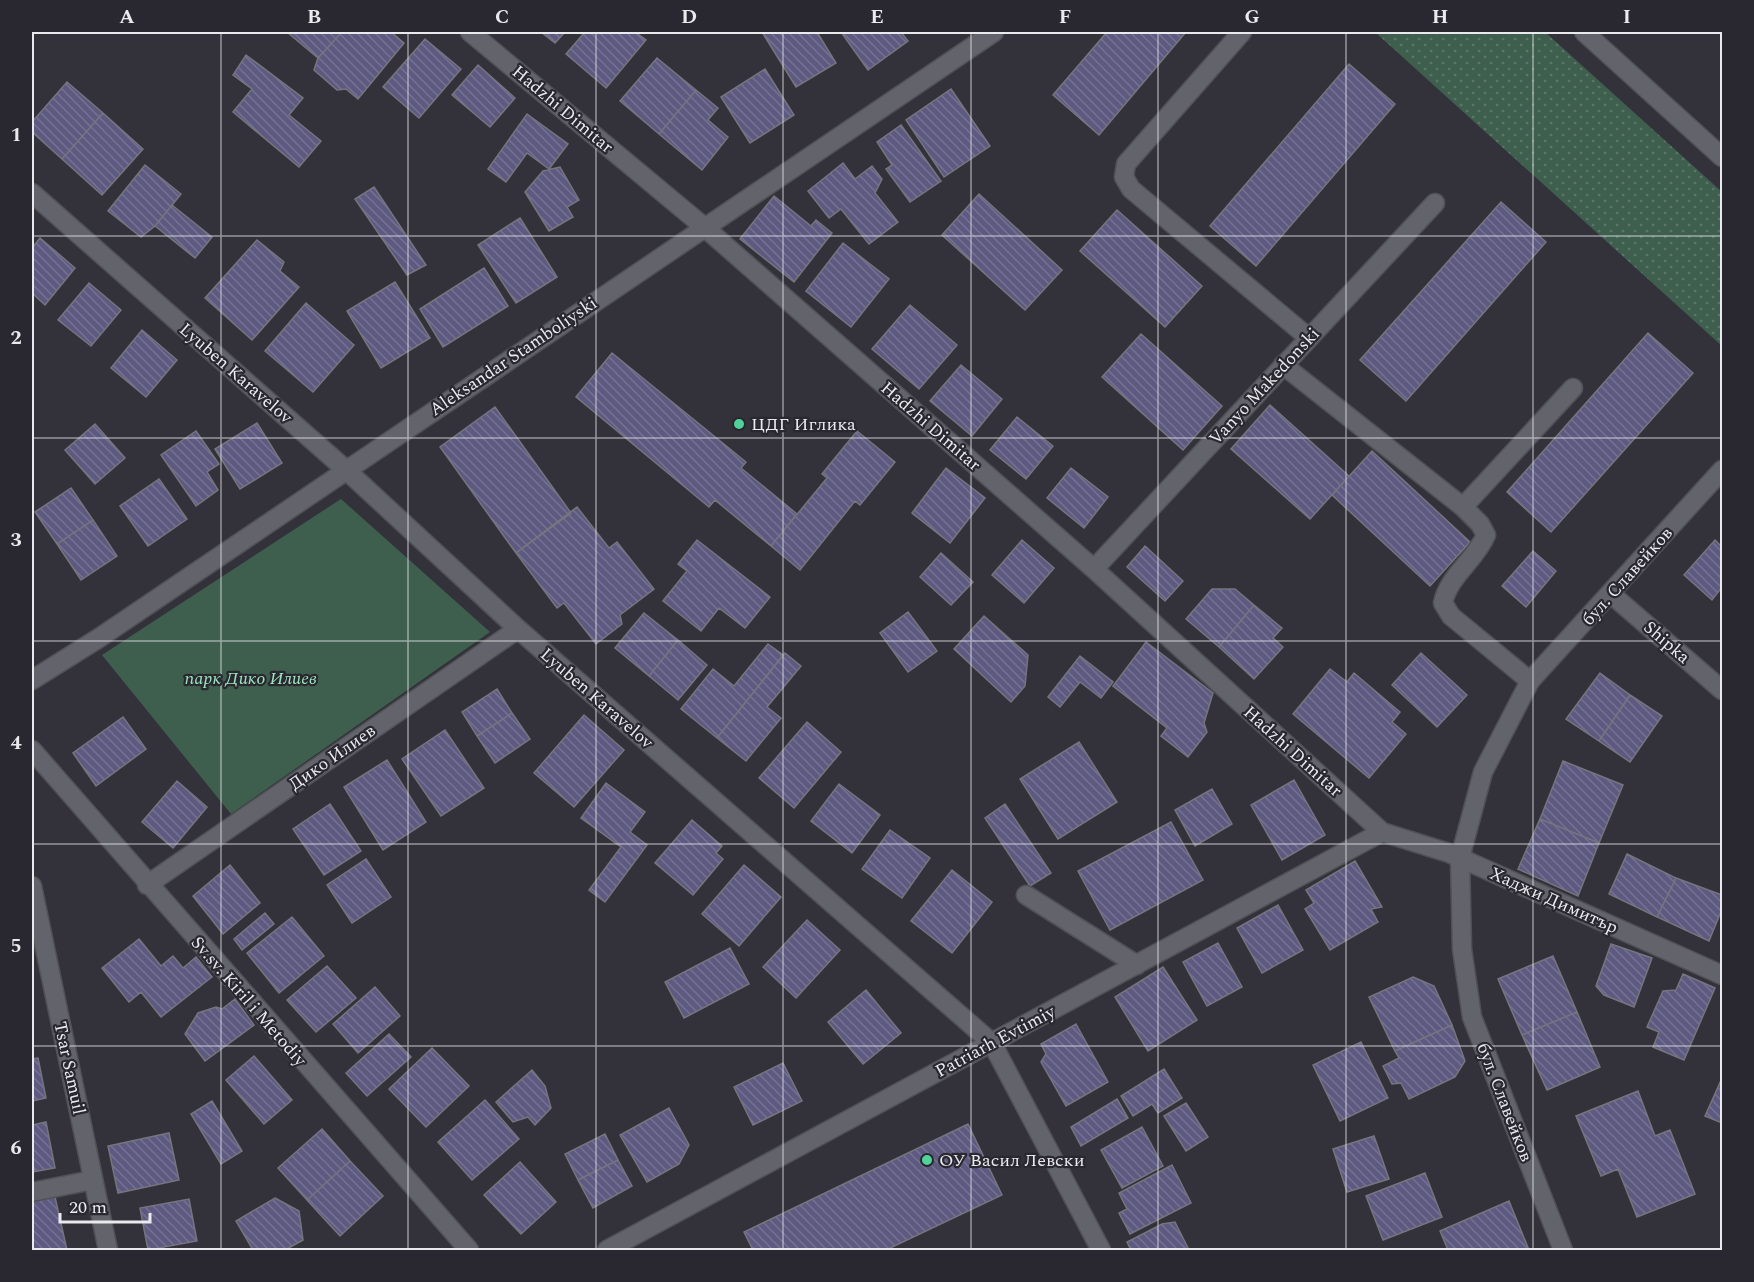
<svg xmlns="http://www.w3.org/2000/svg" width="1754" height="1282" viewBox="0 0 1754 1282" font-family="Spectral,serif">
<defs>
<pattern id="grass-dots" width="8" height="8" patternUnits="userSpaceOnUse" patternTransform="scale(1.5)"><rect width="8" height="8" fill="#3f5f4e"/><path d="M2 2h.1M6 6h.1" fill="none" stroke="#5b7668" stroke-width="1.8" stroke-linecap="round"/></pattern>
<pattern id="building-back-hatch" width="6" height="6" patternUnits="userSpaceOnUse" patternTransform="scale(1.5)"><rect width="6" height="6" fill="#5d5980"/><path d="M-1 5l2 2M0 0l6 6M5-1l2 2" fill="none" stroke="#747192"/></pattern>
</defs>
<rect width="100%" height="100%" fill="#33323a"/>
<path fill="url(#grass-dots)" d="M 1375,32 L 1545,32 L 1722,192 L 1722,346 Z"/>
<path fill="#3f5f4e" d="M 341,499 L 490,632 L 231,814 L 102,655 Z"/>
<path fill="url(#building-back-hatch)" stroke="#76757e" stroke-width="1.5" d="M 287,32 L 342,32 L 318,58 Z
M 342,32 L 391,32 L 404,43 L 358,99 L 346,89 L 337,90 L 314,70 L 318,58 Z
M 541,32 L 565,32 L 555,43 Z
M 585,32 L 635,32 L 646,40 L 606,88 L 566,54 Z
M 762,32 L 817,32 L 836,63 L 796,87 Z
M 841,32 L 901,32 L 908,41 L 868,70 Z
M 1107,32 L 1186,32 L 1099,135 L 1053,95 Z
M 425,39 L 461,69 L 419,118 L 383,87 Z
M 246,55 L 303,98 L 289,115 L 321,141 L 299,167 L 233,112 L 252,89 L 233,75 Z
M 657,58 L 696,90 L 659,134 L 620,101 Z
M 1349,64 L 1395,104 L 1256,266 L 1210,226 Z
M 478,65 L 515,98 L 490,127 L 452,95 Z
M 765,69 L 794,115 L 750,143 L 721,97 Z
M 67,82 L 103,113 L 62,159 L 32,132 L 32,122 Z
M 951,89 L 990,146 L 944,177 L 906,120 Z
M 696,90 L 718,108 L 708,120 L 728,137 L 702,170 L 659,134 Z
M 103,113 L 143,149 L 102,195 L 62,159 Z
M 527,114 L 568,144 L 549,169 L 527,153 L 506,182 L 488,169 Z
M 901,125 L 941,181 L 910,202 L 886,169 L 892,165 L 877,142 Z
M 843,163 L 855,179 L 872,166 L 882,179 L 875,193 L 898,222 L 869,244 L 841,209 L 829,218 L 808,191 Z
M 145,165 L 181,194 L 155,226 L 141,237 L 108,211 Z
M 560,167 L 579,200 L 567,207 L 573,217 L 549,231 L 525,192 L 543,171 Z
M 374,187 L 426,265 L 407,275 L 355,199 Z
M 979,194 L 1062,270 L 1025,310 L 942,235 Z
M 774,196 L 811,226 L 816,220 L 832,233 L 794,282 L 740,239 Z
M 1501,202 L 1546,242 L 1406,401 L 1360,360 Z
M 172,205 L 212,237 L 195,258 L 155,226 Z
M 1117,210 L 1202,286 L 1165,327 L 1080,251 Z
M 520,218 L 557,277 L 516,303 L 478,245 Z
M 40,238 L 75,268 L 45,305 L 32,293 L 32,248 Z
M 257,240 L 284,262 L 280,271 L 299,287 L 252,340 L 205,298 Z
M 843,243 L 889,279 L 851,327 L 806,291 Z
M 484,268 L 508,306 L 443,347 L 420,309 Z
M 395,282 L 430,338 L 381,368 L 347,311 Z
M 89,283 L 121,310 L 91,346 L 58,320 Z
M 306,303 L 354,345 L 313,392 L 265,351 Z
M 910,305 L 957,345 L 919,389 L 872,349 Z
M 142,330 L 177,360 L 146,397 L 111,368 Z
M 1648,333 L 1693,373 L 1551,532 L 1507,492 Z
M 1141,334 L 1222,406 L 1183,450 L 1102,377 Z
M 612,353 L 746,462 L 741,468 L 797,514 L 771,546 L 715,500 L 709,507 L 576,397 Z
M 961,365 L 1002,399 L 972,436 L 930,401 Z
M 1270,405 L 1349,476 L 1310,519 L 1231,449 Z
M 495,407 L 571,513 L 516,553 L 440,447 Z
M 1017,417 L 1053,446 L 1026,479 L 990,450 Z
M 257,423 L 282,463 L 240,489 L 215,449 Z
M 95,424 L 125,458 L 95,484 L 65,450 Z
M 196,431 L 219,464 L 207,472 L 218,490 L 196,506 L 161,455 Z
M 857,431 L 895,462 L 860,505 L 855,501 L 800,570 L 771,546 L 827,478 L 822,474 Z
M 1372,451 L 1470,542 L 1430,586 L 1332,495 Z
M 946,468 L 985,498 L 950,543 L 912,513 Z
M 1071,468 L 1108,497 L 1084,528 L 1047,498 Z
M 159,479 L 187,519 L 148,546 L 120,506 Z
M 71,488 L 93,520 L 57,544 L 35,512 Z
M 577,507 L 609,548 L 617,542 L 654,589 L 620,615 L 622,624 L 596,644 L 564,603 L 557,608 L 516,553 Z
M 93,520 L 117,556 L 81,580 L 57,544 Z
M 697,540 L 770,597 L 745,628 L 719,608 L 701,631 L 663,601 L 687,571 L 678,564 Z
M 1022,540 L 1054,568 L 1024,603 L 992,575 Z
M 1715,540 L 1722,547 L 1722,587 L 1712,600 L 1684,575 Z
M 1145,546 L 1183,581 L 1165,601 L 1127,567 Z
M 1533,551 L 1556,571 L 1526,607 L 1502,586 Z
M 941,553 L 973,582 L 951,605 L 920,577 Z
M 1212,589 L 1235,589 L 1254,605 L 1219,647 L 1186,619 Z
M 1254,605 L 1282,628 L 1273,638 L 1283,647 L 1254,679 L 1219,647 Z
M 908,612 L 937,651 L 908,672 L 880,633 Z
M 644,613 L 678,640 L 649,676 L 615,648 Z
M 984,616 L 1028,655 L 1025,686 L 1011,702 L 954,649 Z
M 678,640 L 707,665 L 678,700 L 649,676 Z
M 1146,642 L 1213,693 L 1204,723 L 1207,732 L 1188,757 L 1161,736 L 1167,728 L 1113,686 Z
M 768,644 L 783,655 L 717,738 L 681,709 L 713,669 L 734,686 Z
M 785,653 L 801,666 L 767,707 L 781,718 L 746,761 L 717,738 Z
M 1421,653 L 1467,695 L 1437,727 L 1392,685 Z
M 1080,656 L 1113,682 L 1101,698 L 1080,682 L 1060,707 L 1048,697 Z
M 1330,669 L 1347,682 L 1354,673 L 1400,712 L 1392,722 L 1406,734 L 1369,778 L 1293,714 Z
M 1600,673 L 1630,695 L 1599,741 L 1566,719 Z
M 497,689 L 512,713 L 477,736 L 462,712 Z
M 1630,695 L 1662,716 L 1630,762 L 1599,741 Z
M 512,713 L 530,739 L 495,763 L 477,736 Z
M 584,715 L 624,750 L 574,807 L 534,773 Z
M 123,717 L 146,749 L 96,786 L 73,753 Z
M 807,722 L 841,752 L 794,808 L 759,778 Z
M 445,730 L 484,788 L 441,816 L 402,759 Z
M 1079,742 L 1117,802 L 1058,839 L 1020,779 Z
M 387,760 L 426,822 L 383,850 L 344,787 Z
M 1563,761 L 1623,785 L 1599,843 L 1540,819 Z
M 1294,780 L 1325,835 L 1282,860 L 1251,805 Z
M 177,781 L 207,807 L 173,848 L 142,822 Z
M 606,783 L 645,812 L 630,832 L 647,845 L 605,902 L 589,890 L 621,847 L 581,818 Z
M 839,784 L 880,815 L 852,853 L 811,821 Z
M 1212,789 L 1232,824 L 1195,846 L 1175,810 Z
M 330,804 L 361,851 L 324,875 L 293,829 Z
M 1005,804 L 1051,873 L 1030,886 L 985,818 Z
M 1540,819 L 1599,843 L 1578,896 L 1518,869 Z
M 692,820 L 722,846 L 716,853 L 723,859 L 693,895 L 655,863 Z
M 1171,822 L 1203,880 L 1110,930 L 1078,871 Z
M 890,830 L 930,858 L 902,898 L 862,869 Z
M 1627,854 L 1676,878 L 1657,917 L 1609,894 Z
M 366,859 L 391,897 L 352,923 L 327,885 Z
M 1355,861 L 1382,907 L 1371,909 L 1378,922 L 1330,950 L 1305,909 L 1314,903 L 1306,890 Z
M 230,865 L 260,903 L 223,934 L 193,896 Z
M 744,865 L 781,897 L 739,946 L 702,914 Z
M 952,870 L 992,902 L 952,953 L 911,921 Z
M 1676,878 L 1722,895 L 1722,909 L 1709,941 L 1657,917 Z
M 1278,905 L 1303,950 L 1262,973 L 1237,928 Z
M 265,913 L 274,924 L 242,950 L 234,939 Z
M 292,917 L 324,956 L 279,993 L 247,953 Z
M 807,920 L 840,950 L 796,998 L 763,967 Z
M 139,939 L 161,966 L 173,956 L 183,968 L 196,957 L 212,977 L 161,1017 L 141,992 L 129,1002 L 102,968 Z
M 1218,943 L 1242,987 L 1207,1006 L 1183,962 Z
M 1611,944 L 1652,958 L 1634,1007 L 1604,995 L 1596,986 Z
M 730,948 L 749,984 L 684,1018 L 665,982 Z
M 1553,956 L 1577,1012 L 1522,1035 L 1498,979 Z
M 327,966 L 356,998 L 316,1032 L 287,1000 Z
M 1163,967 L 1197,1020 L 1148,1051 L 1115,997 Z
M 1683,974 L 1715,988 L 1684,1060 L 1653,1047 L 1659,1032 L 1647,1027 L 1663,991 L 1676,990 Z
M 1413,977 L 1434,986 L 1452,1025 L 1395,1051 L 1369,997 Z
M 375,987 L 400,1016 L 358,1053 L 333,1024 Z
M 866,990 L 901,1033 L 863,1064 L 828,1022 Z
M 235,999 L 254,1025 L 205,1061 L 185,1034 L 198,1013 L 216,1007 L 222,1009 Z
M 1577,1012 L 1600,1067 L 1547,1090 L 1522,1035 Z
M 1076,1024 L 1108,1082 L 1066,1106 L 1041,1062 L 1046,1054 L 1041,1044 Z
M 1452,1025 L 1465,1061 L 1455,1077 L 1409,1099 L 1401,1083 L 1392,1084 L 1383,1066 L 1399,1058 L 1395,1051 Z
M 389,1034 L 411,1057 L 367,1096 L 346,1073 Z
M 1361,1042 L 1388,1098 L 1340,1121 L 1313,1065 Z
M 432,1048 L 469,1086 L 426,1127 L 389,1089 Z
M 254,1056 L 292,1100 L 264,1124 L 226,1080 Z
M 38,1058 L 46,1098 L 32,1101 L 32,1059 Z
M 783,1063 L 802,1101 L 753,1125 L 734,1087 Z
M 1164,1069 L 1182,1098 L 1158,1113 L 1152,1104 L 1133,1116 L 1121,1096 Z
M 532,1070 L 545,1086 L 551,1108 L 535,1125 L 528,1117 L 513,1122 L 496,1102 Z
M 1722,1078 L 1722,1123 L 1705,1116 Z
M 1638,1091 L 1655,1136 L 1670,1130 L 1695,1194 L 1637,1217 L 1618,1169 L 1601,1176 L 1576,1116 Z
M 1117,1099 L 1128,1118 L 1081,1146 L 1071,1127 Z
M 485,1100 L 519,1139 L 472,1180 L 438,1142 Z
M 212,1101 L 242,1151 L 221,1164 L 191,1114 Z
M 1186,1103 L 1208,1137 L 1186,1151 L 1164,1116 Z
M 669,1108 L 689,1145 L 679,1164 L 647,1182 L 620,1135 Z
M 46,1122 L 55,1168 L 32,1172 L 32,1125 Z
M 968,1124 L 1002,1195 L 886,1250 L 753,1250 L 744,1232 Z
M 1142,1127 L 1163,1166 L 1122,1188 L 1101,1150 Z
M 322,1129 L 350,1161 L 307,1200 L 278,1168 Z
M 169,1133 L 179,1180 L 118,1193 L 108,1146 Z
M 605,1134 L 618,1160 L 578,1180 L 565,1154 Z
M 1374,1136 L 1389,1179 L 1347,1192 L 1333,1149 Z
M 618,1160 L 632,1186 L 593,1208 L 578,1180 Z
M 350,1161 L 383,1196 L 340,1236 L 307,1200 Z
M 520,1162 L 556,1202 L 521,1234 L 484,1195 Z
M 1172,1165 L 1191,1203 L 1130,1234 L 1119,1213 L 1127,1209 L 1119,1193 Z
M 1425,1173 L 1442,1217 L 1383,1240 L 1366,1196 Z
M 55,1197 L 67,1250 L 32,1250 L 32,1202 Z
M 275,1198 L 299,1211 L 303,1240 L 285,1250 L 253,1250 L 236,1221 Z
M 189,1199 L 197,1241 L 148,1250 L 140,1208 Z
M 1509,1201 L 1529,1250 L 1448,1250 L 1440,1231 Z
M 1175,1222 L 1189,1250 L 1131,1250 L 1127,1242 L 1162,1224 Z"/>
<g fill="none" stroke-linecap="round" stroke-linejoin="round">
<defs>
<path id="street" d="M 470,32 L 703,226 L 1094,569 L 1382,832 L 1449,853 L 1722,975
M 1242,32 L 1126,164 L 1124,177 L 1131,189 L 1309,338
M 32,193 L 345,469 L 518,629 L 992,1043 L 1101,1250
M 1283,365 L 1463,507 L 1573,388
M 1463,507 L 1480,524 L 1486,535 C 1475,561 1449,575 1443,603 L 1451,616 L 1530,681
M 1094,569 L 1435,203
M 1611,594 L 1722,690
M 32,680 L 99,638 L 994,32
M 32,750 L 469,1250
M 147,885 L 518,629
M 32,886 L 108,1250
M 1026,895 L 1137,965
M 32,1192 L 93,1180
M 607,1250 L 1382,832"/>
<path id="secondary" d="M 1584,32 L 1722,157
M 1563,1250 L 1472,1017 L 1462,949 L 1460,858 L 1483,772 L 1530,681 L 1722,470"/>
</defs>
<use href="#street" stroke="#505056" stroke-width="21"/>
<use href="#secondary" stroke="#505056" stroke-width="21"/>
<use href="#street" stroke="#63636c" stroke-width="18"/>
<use href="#secondary" stroke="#63636c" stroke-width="18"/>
</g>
<path fill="none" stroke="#e9e9ee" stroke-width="1.5" stroke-opacity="0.55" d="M 221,32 L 221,1250M 408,32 L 408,1250M 596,32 L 596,1250M 783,32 L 783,1250M 971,32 L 971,1250M 1158,32 L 1158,1250M 1346,32 L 1346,1250M 1533,32 L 1533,1250M 32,236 L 1722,236M 32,438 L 1722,438M 32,641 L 1722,641M 32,844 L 1722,844M 32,1046 L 1722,1046"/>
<g fill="#50d398" stroke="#292830" stroke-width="2">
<circle cx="739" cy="424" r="6"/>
<circle cx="927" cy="1160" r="6"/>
</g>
<g text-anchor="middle" stroke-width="4.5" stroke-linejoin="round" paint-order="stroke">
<g font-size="18" fill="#e9e9ee" stroke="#292830">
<text transform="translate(563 109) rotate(40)" y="6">Hadzhi Dimitar</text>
<text transform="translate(513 356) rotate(-34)" y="6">Aleksandar Stamboliyski</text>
<text transform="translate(236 373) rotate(41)" y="6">Lyuben Karavelov</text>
<text transform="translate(1264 386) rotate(-47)" y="6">Vanyo Makedonski</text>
<text transform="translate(931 426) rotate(41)" y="6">Hadzhi Dimitar</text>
<text transform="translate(1627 576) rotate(-48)" y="6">бул. Славейков</text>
<text transform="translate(1667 642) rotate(41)" y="6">Shipka</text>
<text transform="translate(597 698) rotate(41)" y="6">Lyuben Karavelov</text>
<text transform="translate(1293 751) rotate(42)" y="6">Hadzhi Dimitar</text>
<text transform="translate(332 757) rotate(-35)" y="6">Дико Илиев</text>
<text transform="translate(1554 900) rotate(24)" y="6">Хаджи Димитър</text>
<text transform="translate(249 1001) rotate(49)" y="6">Sv.sv. Kiril i Metodiy</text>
<text transform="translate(995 1041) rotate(-28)" y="6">Patriarh Evtimiy</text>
<text transform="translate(70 1068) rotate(78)" y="6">Tsar Samuil</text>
<text transform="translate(1505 1102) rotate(69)" y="6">бул. Славейков</text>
</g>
<g font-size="18" fill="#e9e9ee" stroke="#292830" text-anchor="start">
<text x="751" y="430">ЦДГ Иглика</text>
<text x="939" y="1166">ОУ Васил Левски</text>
</g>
<g font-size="18" font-style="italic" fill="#9be5be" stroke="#292830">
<text x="251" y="684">парк Дико Илиев</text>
</g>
</g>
<rect width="1754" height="1282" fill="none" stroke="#292830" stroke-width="66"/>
<path d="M60 1213v9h90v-9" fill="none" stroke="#e9e9ee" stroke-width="3"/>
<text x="69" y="1213" font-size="18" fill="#e9e9ee" stroke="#292830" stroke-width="4.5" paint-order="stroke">20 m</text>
<rect x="33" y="33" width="1688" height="1216" fill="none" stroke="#e9e9ee" stroke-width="2"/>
<g font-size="20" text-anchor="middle" font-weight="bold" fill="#e9e9ee">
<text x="127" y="23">A</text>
<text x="314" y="23">B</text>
<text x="502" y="23">C</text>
<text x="689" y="23">D</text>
<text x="877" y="23">E</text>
<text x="1065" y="23">F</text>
<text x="1252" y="23">G</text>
<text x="1440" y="23">H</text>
<text x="1627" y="23">I</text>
<text x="16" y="141">1</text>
<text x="16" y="344">2</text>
<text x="16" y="546">3</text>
<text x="16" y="749">4</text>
<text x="16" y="952">5</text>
<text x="16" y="1154">6</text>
</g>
</svg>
